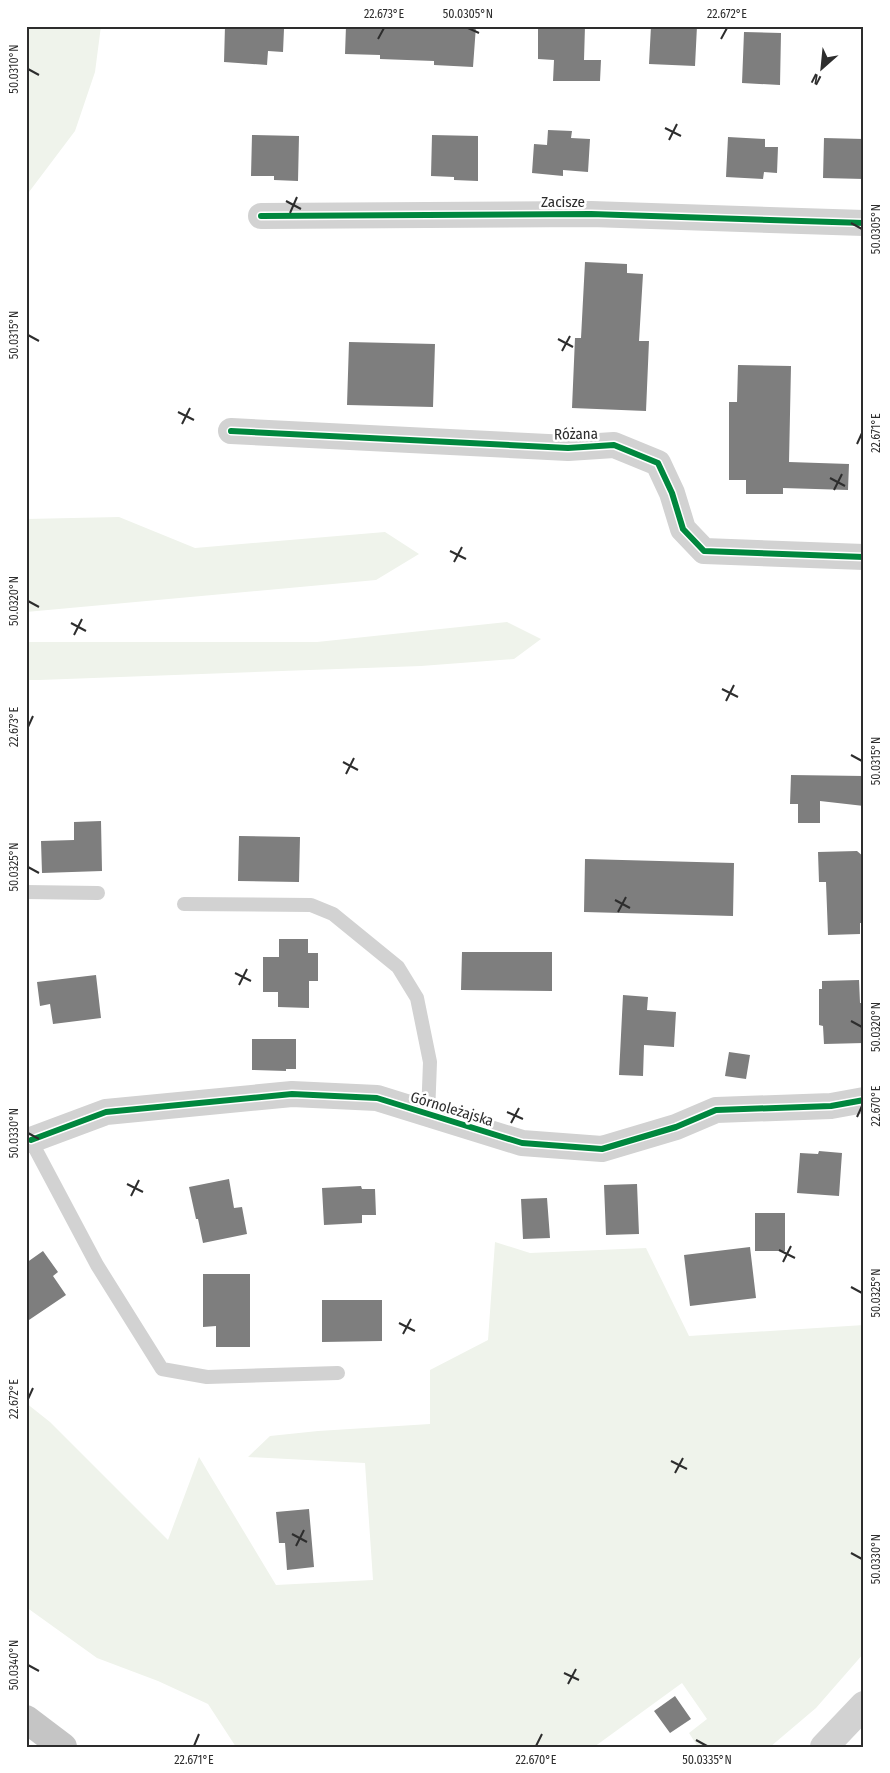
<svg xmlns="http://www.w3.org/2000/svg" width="890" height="1773" viewBox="0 0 890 1773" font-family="'Fira Sans Condensed',sans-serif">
<rect width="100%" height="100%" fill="#fff"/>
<path fill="#eff3eb" d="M 26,26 L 101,26 L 95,72 L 75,131 L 26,196 Z
M 119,517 L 195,548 L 385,532 L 419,554 L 376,580 L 26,612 L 26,519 Z
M 507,622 L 541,639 L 514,659 L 421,666 L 39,680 L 26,680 L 26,642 L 317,642 Z
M 495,1242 L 530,1253 L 646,1248 L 689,1336 L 864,1325 L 864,1653 L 816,1708 L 770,1747 L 698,1747 L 689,1733 L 707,1719 L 682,1683 L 594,1747 L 236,1747 L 208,1704 L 158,1681 L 97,1658 L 26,1607 L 26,1403 L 50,1422 L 168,1540 L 199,1457 L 276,1585 L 373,1580 L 365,1463 L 248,1457 L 270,1436 L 318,1431 L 430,1424 L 430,1370 L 488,1340 Z"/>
<path fill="#7e7e7e" d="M 225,26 L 265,26 L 265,28 L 284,29 L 283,52 L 268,51 L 267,65 L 224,62 Z
M 346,26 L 435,28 L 436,26 L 476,26 L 473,67 L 434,65 L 434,61 L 380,59 L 380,55 L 345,54 Z
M 538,26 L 585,26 L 584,60 L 601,60 L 600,81 L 553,81 L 554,60 L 538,59 Z
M 651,26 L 697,26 L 695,66 L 649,64 Z
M 744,32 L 781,33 L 780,85 L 742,83 Z
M 548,130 L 572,131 L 571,138 L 590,139 L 588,172 L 563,170 L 563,176 L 532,173 L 534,144 L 547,145 Z
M 252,135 L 299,136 L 298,181 L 274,180 L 274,176 L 251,176 Z
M 432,135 L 478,136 L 478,181 L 454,180 L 454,177 L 431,176 Z
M 728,137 L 765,139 L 765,147 L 778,147 L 777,173 L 764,172 L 763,179 L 726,177 Z
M 824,138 L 864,139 L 864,179 L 823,178 Z
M 585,262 L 627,264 L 627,273 L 643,274 L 639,341 L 649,341 L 646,411 L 572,408 L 575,338 L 581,338 Z
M 349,342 L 435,344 L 433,407 L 347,405 Z
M 738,365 L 791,366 L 789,462 L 849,464 L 848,490 L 783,488 L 783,494 L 746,494 L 746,480 L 729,480 L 729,402 L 737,402 Z
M 791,775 L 864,776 L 864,806 L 820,801 L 820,823 L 798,823 L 798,804 L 790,804 Z
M 101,821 L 102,871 L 42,873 L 41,841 L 74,840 L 74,822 Z
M 239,836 L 300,837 L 299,882 L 238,881 Z
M 857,851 L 864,857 L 864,923 L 860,923 L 860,934 L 828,935 L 826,882 L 819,882 L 818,852 Z
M 585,859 L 734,863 L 733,916 L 584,912 Z
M 279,939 L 308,939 L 308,953 L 318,953 L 318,981 L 309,981 L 309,1008 L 278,1007 L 278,992 L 263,992 L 263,957 L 279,957 Z
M 462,952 L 552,952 L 552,991 L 461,990 Z
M 96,975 L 101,1018 L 53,1024 L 50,1004 L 40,1006 L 37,982 Z
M 859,980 L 860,1003 L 864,1003 L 864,1043 L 824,1044 L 823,1026 L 819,1025 L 819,989 L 822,989 L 822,981 Z
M 623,995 L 648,997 L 647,1010 L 676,1012 L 674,1047 L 644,1045 L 643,1076 L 619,1075 Z
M 252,1039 L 296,1039 L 296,1069 L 286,1069 L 286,1071 L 252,1070 Z
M 729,1052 L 750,1055 L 746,1079 L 725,1076 Z
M 819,1151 L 842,1153 L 839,1196 L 797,1193 L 800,1153 L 818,1154 Z
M 229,1179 L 234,1208 L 242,1207 L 247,1234 L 203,1243 L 198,1219 L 196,1219 L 189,1187 Z
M 637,1184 L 639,1234 L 606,1235 L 604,1185 Z
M 361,1186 L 362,1189 L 375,1189 L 376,1215 L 362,1215 L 362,1223 L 324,1225 L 322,1188 Z
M 547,1198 L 550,1238 L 523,1239 L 521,1199 Z
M 755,1213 L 785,1213 L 785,1251 L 755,1251 Z
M 750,1247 L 756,1298 L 690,1306 L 684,1255 Z
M 43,1251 L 58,1272 L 53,1276 L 66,1295 L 26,1322 L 26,1263 Z
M 203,1274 L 250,1274 L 250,1347 L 216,1347 L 216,1326 L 203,1327 Z
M 322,1300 L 382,1300 L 382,1341 L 322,1342 Z
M 309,1509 L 314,1567 L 287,1570 L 285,1543 L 279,1543 L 276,1512 Z
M 675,1696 L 691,1719 L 670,1733 L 654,1711 Z"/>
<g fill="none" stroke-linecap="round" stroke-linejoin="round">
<path stroke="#d2d2d2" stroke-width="14" d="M 26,892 L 98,893
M 184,904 L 311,905 L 333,914 L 398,967 L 417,998 L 430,1062 L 428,1115
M 29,1137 L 97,1265 L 162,1369 L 207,1377 L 338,1373"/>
<path stroke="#d2d2d2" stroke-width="26" d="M 261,216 L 591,214 L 864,223
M 231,431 L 568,448 L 614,445 L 658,463 L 672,493 L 683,529 L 704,551 L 864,557
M 31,1140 L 106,1112 L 292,1094 L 377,1098 L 522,1143 L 602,1149 L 676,1127 L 716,1110 L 831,1106 L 864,1100"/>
<path stroke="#d2d2d2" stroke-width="28" d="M 824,1747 L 864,1705"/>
<path stroke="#c5c5c5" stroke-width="28" d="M 26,1719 L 63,1747"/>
<defs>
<path id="cycleway" d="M 261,216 L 591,214 L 864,223
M 231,431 L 568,448 L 614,445 L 658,463 L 672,493 L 683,529 L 704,551 L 864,557
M 31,1140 L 106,1112 L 292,1094 L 377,1098 L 522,1143 L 602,1149 L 676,1127 L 716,1110 L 831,1106 L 864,1100"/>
</defs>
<use href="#cycleway" stroke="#fff" stroke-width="9"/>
<use href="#cycleway" stroke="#00873e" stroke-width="6"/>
</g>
<path fill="none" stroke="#2d2d2d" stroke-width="2" d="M 468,28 L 479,33M 378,39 L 384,28M 721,39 L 727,28M 28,69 L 39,75M 665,128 L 681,136M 669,140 L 677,124M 286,201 L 301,209M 290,213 L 297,197M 851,223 L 862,229M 28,335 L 39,341M 558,339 L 573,347M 562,351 L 570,336M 178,412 L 194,420M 182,424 L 190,408M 857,444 L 862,433M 830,478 L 845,486M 834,490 L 842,474M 450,551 L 466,559M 454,562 L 462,547M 28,601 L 39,607M 71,623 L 86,631M 74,635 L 82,619M 722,689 L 738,697M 726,701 L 734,685M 28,727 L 33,716M 851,755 L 862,761M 343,762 L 358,770M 346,774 L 354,758M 28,867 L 39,873M 615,900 L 630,908M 618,912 L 626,897M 235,973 L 251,981M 239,985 L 247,969M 851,1021 L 862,1027M 507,1112 L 523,1119M 857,1117 L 862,1106M 511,1123 L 519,1108M 28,1133 L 39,1139M 127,1184 L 143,1192M 131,1196 L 139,1180M 779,1250 L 795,1258M 783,1262 L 791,1246M 851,1287 L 862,1293M 399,1323 L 415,1331M 403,1334 L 411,1319M 28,1399 L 33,1388M 671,1461 L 687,1469M 675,1473 L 683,1458M 292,1534 L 307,1542M 296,1546 L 304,1530M 851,1553 L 862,1559M 28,1665 L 39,1671M 564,1673 L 579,1680M 568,1684 L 576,1669M 696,1740 L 707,1746M 194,1746 L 199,1734M 536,1746 L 542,1734"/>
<g text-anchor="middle" stroke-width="5" stroke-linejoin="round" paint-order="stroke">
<g font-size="15" fill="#2d2d2d" stroke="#fff">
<text x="563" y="207">Zacisze</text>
<text transform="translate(576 434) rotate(-1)" y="5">Różana</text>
<text transform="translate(452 1109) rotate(17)" y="5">Górnoleżajska</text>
</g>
</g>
<rect width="890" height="1773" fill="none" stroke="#ffffff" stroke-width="55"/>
<g transform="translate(822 68) rotate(207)" stroke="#ffffff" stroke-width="4" paint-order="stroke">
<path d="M0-4L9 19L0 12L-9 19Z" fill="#2d2d2d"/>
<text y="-8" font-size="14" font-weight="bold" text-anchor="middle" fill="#2d2d2d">N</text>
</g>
<rect x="28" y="28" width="834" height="1718" fill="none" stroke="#2d2d2d" stroke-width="2"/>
<g font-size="12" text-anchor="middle" fill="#2d2d2d">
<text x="384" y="18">22.673°E</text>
<text x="468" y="18">50.0305°N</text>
<text x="727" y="18">22.672°E</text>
<text transform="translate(14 69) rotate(-90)" y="4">50.0310°N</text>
<text transform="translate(876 229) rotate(-90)" y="4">50.0305°N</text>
<text transform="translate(14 335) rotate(-90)" y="4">50.0315°N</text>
<text transform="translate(876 433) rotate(-90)" y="4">22.671°E</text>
<text transform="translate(14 601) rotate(-90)" y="4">50.0320°N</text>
<text transform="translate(14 727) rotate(-90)" y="4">22.673°E</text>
<text transform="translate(876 761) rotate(-90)" y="4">50.0315°N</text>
<text transform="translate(14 867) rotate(-90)" y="4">50.0325°N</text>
<text transform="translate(876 1027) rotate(-90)" y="4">50.0320°N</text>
<text transform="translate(876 1106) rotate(-90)" y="4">22.670°E</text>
<text transform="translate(14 1133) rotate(-90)" y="4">50.0330°N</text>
<text transform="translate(876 1293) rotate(-90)" y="4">50.0325°N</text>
<text transform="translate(14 1399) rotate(-90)" y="4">22.672°E</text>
<text transform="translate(876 1559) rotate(-90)" y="4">50.0330°N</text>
<text transform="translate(14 1665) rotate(-90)" y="4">50.0340°N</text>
<text x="194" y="1764">22.671°E</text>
<text x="536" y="1764">22.670°E</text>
<text x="707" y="1764">50.0335°N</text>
</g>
</svg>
